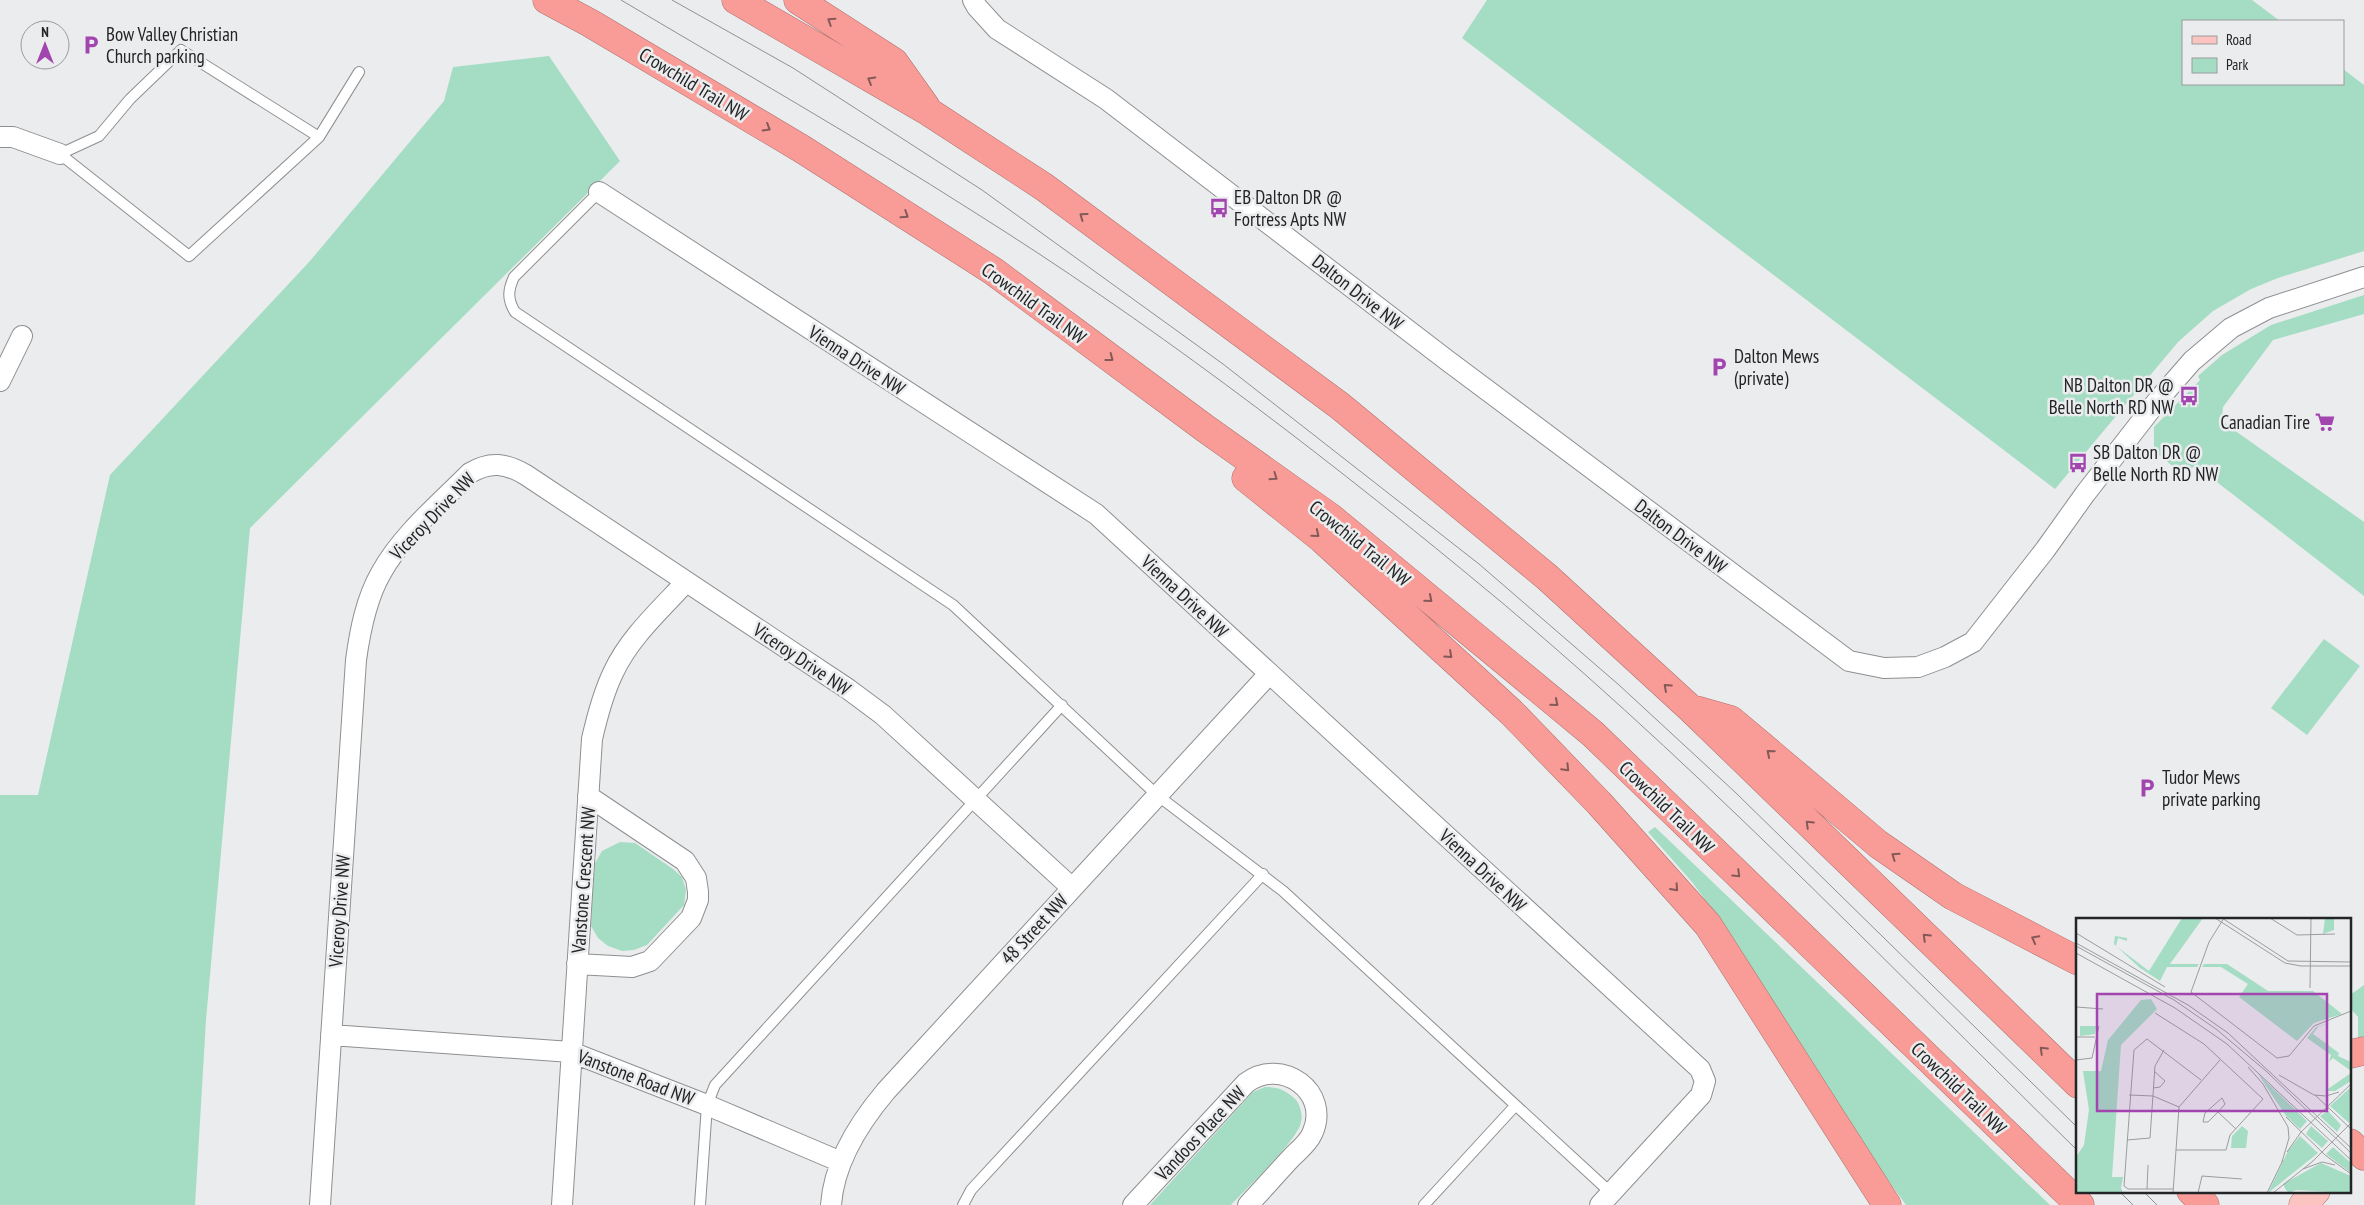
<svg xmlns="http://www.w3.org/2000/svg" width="2364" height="1205" viewBox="0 0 2364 1205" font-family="'PT Sans Narrow',sans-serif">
<rect width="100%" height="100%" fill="#eaecee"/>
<path fill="#a4ddc3" d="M 1487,0 L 2252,0 L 2280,21 L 2183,21 L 2183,84 L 2343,84 L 2343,69 L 2364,85 L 2364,251 L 2278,278 L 2251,289 L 2213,311 L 2178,342 L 2055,489 L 1462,38 Z
M 549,56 L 620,161 L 250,528 L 206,1020 L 195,1205 L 0,1205 L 0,795 L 38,795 L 110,475 L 310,261 L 444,101 L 453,67 Z
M 2364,295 L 2364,314 L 2273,340 L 2223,407 L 2222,417 L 2227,425 L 2364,522 L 2364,596 L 2195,465 L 2185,476 L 2154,451 L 2154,427 L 2200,380 L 2198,376 L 2222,355 L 2271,325 Z
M 2324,639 L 2360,666 L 2307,735 L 2271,708 Z
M 1655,827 L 2050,1205 L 1906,1205 L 1849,1126 L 1736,942 L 1692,882 L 1648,832 Z
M 620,842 L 635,843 L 673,869 L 682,877 L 686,890 L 684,905 L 647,945 L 634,950 L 622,951 L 608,946 L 598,938 L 591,926 L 594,865 L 602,851 Z
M 2364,985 L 2364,1039 L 2358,1041 L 2358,1017 L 2350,1008 L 2350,995 Z
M 1265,1087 C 1279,1087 1286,1090 1296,1100 C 1300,1105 1303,1115 1301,1122 C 1299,1139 1245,1190 1231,1205 L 1150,1205 L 1253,1092 Z"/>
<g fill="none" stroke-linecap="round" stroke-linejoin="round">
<defs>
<path id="service" d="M 319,137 L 181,50 L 130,99 L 99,136 L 60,154 L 189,256 L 319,137 L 359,72
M 599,192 L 514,277 C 508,290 507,299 515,312 L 953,605 L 1157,795 L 1283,891 L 1611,1193
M 700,1205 L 707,1105 L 715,1085 L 1062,705
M 963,1205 L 971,1190 L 1263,874
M 1424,1205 L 1515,1106"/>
<path id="minor" d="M 973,0 L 977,7 L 997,29 L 1106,99 L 1448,361 L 1849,661 L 1884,668 L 1918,667 L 1945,657 L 1973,642 L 2045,550 L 2085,494 L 2158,400 L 2192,361 L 2231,328 L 2269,308 L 2364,277
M 0,137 L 13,137 L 60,154
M 599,192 L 1096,514 L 1700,1069 L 1705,1081 L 1701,1095 L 1600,1205
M 0,381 L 22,336
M 577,964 L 632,967 L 650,961 L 691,918 L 698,900 L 698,892 L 696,878 L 685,861 L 588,796
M 331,1035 L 571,1052 L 707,1105 L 841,1162
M 320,1205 L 356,660 C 360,631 366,599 381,573 C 402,535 439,504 470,473 C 490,461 506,463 526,475 L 848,689 L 883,715 L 1072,888
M 562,1205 L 592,739 C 597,717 603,694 613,673 C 629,638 660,610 686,582
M 831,1205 C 834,1162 859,1123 886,1091 L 1269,674
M 1133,1205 L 1246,1083 C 1281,1056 1332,1092 1312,1134 C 1308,1143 1299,1150 1292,1157 C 1277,1173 1263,1189 1248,1205"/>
<path id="primary" d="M 2303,1205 L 2316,1191"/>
<path id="motorway" d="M 547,0 L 590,23 L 802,149 L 993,271 L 1206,429 L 1330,517 L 1593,734 L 2080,1205
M 736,0 L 929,112 L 1044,187 L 1340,406 L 1547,577 L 1691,709 L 2078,1084
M 798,0 L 894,62 L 926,107
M 1246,478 L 1322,539 L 1511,712 L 1599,803 L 1708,925 L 1887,1205
M 1696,710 L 1731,720 L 1878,844 L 1953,896 L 2078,961
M 2350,1054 L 2364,1051
M 2350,1143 L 2364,1156
M 2191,1191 L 2205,1205"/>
</defs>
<use href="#service" stroke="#8e8f91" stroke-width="12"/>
<use href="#minor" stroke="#8e8f91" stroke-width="22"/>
<use href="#primary" stroke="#ae726f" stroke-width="29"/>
<use href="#motorway" stroke="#ae726f" stroke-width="29"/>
<use href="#service" stroke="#fff" stroke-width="10"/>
<use href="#minor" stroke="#fff" stroke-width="20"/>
<use href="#primary" stroke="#fbc4c1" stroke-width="28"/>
<use href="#motorway" stroke="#f99c97" stroke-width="28"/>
<path stroke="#8f9192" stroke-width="1" d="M 621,0 C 739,70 858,138 974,212 C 1146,320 1308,443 1465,572 C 1683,750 1877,954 2078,1151
M 672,0 L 793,68 L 982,190 L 1223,364 L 1479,564 L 1619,685 L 1736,793 L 2078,1128
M 2119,1191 L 2133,1205
M 2143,1191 L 2157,1205"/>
</g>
<defs><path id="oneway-chevron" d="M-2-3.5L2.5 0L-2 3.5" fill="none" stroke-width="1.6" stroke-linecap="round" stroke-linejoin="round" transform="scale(1.25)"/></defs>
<g stroke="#835a58">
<use href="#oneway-chevron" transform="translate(831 21) rotate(-147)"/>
<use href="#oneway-chevron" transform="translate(871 80) rotate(-150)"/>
<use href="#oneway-chevron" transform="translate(767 128) rotate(31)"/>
<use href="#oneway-chevron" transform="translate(905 215) rotate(33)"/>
<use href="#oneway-chevron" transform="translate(1083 216) rotate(-144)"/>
<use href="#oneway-chevron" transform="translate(1110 358) rotate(37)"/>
<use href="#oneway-chevron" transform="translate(1274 477) rotate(35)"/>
<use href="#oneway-chevron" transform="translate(1316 534) rotate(39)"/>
<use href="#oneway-chevron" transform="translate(1429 599) rotate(40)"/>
<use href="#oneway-chevron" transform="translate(1449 655) rotate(42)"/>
<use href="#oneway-chevron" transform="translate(1667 687) rotate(-138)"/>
<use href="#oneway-chevron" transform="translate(1555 703) rotate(40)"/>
<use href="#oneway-chevron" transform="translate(1770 753) rotate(-140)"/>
<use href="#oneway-chevron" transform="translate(1566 768) rotate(46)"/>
<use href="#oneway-chevron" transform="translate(1809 824) rotate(-136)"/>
<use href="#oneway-chevron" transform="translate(1895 856) rotate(-145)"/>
<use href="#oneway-chevron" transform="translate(1737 874) rotate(44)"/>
<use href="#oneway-chevron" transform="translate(1675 888) rotate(48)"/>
<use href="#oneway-chevron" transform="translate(1926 937) rotate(-136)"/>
<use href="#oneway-chevron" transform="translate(2035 939) rotate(-152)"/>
<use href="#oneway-chevron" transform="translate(2043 1050) rotate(-136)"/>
</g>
<defs>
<symbol id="parking-bare" viewBox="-9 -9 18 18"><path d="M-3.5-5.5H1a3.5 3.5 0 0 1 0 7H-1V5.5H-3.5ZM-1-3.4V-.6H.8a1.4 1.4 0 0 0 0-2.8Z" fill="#a245af" stroke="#eaecee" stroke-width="2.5" paint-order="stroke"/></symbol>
<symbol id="bus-bare" viewBox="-9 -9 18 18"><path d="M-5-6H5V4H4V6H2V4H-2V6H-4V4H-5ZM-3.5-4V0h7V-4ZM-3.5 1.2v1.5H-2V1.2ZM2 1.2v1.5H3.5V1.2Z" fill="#a245af" stroke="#eaecee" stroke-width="2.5" paint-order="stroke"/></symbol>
<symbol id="supermarket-bare" viewBox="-9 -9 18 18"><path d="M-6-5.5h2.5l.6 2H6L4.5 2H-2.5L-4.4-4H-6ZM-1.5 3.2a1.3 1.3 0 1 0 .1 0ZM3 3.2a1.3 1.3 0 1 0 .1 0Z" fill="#a245af" stroke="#eaecee" stroke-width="2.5" paint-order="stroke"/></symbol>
</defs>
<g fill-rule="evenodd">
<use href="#parking-bare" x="77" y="31" width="28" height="28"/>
<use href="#bus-bare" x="1205" y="194" width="28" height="28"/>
<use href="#parking-bare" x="1705" y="353" width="28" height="28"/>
<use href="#bus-bare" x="2175" y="382" width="28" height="28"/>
<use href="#supermarket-bare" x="2311" y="408" width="28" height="28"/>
<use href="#bus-bare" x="2064" y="449" width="28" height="28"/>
<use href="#parking-bare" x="2133" y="774" width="28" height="28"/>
</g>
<g text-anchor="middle" stroke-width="5" stroke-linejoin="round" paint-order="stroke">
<g font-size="19" fill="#232425" stroke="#eaecee" text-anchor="start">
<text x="106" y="41">Bow Valley Christian<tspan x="106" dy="22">Church parking</tspan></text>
<text x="1234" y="204">EB Dalton DR @<tspan x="1234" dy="22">Fortress Apts NW</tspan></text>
<text x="1734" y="363">Dalton Mews<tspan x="1734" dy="22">(private)</tspan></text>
<text x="2174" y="392" text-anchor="end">NB Dalton DR @<tspan x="2174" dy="22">Belle North RD NW</tspan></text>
<text x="2310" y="429" text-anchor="end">Canadian Tire</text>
<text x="2093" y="459">SB Dalton DR @<tspan x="2093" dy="22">Belle North RD NW</tspan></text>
<text x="2162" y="784">Tudor Mews<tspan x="2162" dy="22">private parking</tspan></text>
</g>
<g font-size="19" fill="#232425" stroke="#eaecee">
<text transform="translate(694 84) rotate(31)" y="7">Crowchild Trail NW</text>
<text transform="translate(1358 292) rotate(38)" y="7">Dalton Drive NW</text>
<text transform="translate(1034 303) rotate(36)" y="7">Crowchild Trail NW</text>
<text transform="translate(857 360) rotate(33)" y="7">Vienna Drive NW</text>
<text transform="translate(432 516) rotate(-46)" y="7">Viceroy Drive NW</text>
<text transform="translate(1681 536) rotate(37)" y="7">Dalton Drive NW</text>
<text transform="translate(1360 543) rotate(39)" y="7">Crowchild Trail NW</text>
<text transform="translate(1185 596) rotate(43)" y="7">Vienna Drive NW</text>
<text transform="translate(802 659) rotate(34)" y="7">Viceroy Drive NW</text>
<text transform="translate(1667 807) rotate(44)" y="7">Crowchild Trail NW</text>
<text transform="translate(1483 870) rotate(43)" y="7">Vienna Drive NW</text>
<text transform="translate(583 880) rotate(-86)" y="7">Vanstone Crescent NW</text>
<text transform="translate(339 911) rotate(-86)" y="7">Viceroy Drive NW</text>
<text transform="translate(1034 929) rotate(-47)" y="7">48 Street NW</text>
<text transform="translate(636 1077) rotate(21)" y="7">Vanstone Road NW</text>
<text transform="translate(1959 1088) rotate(44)" y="7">Crowchild Trail NW</text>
<text transform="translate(1200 1133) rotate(-47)" y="7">Vandoos Place NW</text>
</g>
</g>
<g transform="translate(2076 918)">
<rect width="275" height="275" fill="#eaecee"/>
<path d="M 106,0 L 127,0 L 94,46 L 123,46 L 121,49 L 91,49 L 84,63 L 64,50 L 38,26 L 39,18 L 51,20 L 51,23 L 42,20 L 40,28 L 73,53 ZM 249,0 L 258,0 L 258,12 L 247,16 ZM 128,46 L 151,46 L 192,73 L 237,73 L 266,96 L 238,105 L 221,123 L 163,79 L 172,66 L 145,49 L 126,49 ZM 75,81 L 81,91 L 45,127 L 36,259 L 47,259 L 45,270 L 47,275 L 0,275 L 0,239 L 8,227 L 13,192 L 7,153 L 25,153 L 32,122 L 65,82 ZM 256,104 L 242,109 L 237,116 L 263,135 L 262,138 L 275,144 L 275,153 L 257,140 L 253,144 L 255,137 L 231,120 L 240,109 ZM 4,108 L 20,108 L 19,116 L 4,118 ZM 275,155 L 275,163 L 259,173 L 249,173 ZM 182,156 L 231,203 L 224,211 L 210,198 ZM 275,169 L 275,202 L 273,205 L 254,188 ZM 252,193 L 265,207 L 261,214 L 244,198 ZM 166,208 L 172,213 L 170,230 L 155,230 L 156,218 ZM 235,208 L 252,223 L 246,230 L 230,216 ZM 224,218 L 242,235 L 192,275 L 212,233 ZM 257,229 L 275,245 L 275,255 L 250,236 ZM 245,245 L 275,258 L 275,275 L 220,272 L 213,275 L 210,272 L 207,266 Z" fill="#a4ddc3"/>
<path fill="none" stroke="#9a9c9e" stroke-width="1" d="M 139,0 L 209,45 L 225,48 L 275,48M 146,0 L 212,43 L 275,44M 148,0 L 133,24 L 115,74 L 201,140 L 213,138 L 238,108 L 275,93M 194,0 L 221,17 L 259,16M 0,15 L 89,69M 0,25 L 112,87 L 152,115 L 275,230M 0,28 L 98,82 L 140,111 L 190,153 L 275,235M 0,35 L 99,90 L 151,126 L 275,242M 234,70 L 235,0M 0,89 L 27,91M 79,95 L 128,126 L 187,181 L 154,217 L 150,232 L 100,232M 0,119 L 19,119M 0,142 L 16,140 L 23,108M 172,149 L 187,166 L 212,209 L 213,220 L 206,244M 203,157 L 238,177 L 250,178 L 263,174M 77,170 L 84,169 L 89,163 L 78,153M 53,177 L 77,178 L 103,189M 239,177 L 275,211M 142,194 L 132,204 L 127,204 L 129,195 L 146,180 L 149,186 L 142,194 L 160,211M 210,199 L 249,237 L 275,256M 51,222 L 74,220 L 79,148 L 88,132M 211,234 L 225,214 L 275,166M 227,251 L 246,244 L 259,247M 71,271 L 72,247M 97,271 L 52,271 L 48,268 L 58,132 L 71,121 L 125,162M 97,275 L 103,189 L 144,142M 122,275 L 126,258 L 166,261M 191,275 L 207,242M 197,275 L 237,243 L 275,205"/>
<path fill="#a245af" fill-opacity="0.15" stroke="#a245af" stroke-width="2.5" d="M 21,76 L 251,76 L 251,193 L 21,193 Z"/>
<rect width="275" height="275" fill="none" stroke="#232425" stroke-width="2.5"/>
</g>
<rect x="2182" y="20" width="162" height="65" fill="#eaecee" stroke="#9a9c9e"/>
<rect x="2192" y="36" width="25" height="8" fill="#fbc4c1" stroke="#9a9c9e"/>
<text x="2226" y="45" font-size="15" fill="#232425">Road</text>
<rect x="2192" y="58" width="25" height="15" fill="#a4ddc3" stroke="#9a9c9e"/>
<text x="2226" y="70" font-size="15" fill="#232425">Park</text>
<g transform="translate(45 45)"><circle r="24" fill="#eaecee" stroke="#9a9c9e"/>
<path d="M0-4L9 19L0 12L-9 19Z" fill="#a245af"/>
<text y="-8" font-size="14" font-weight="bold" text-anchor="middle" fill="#232425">N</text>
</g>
</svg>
